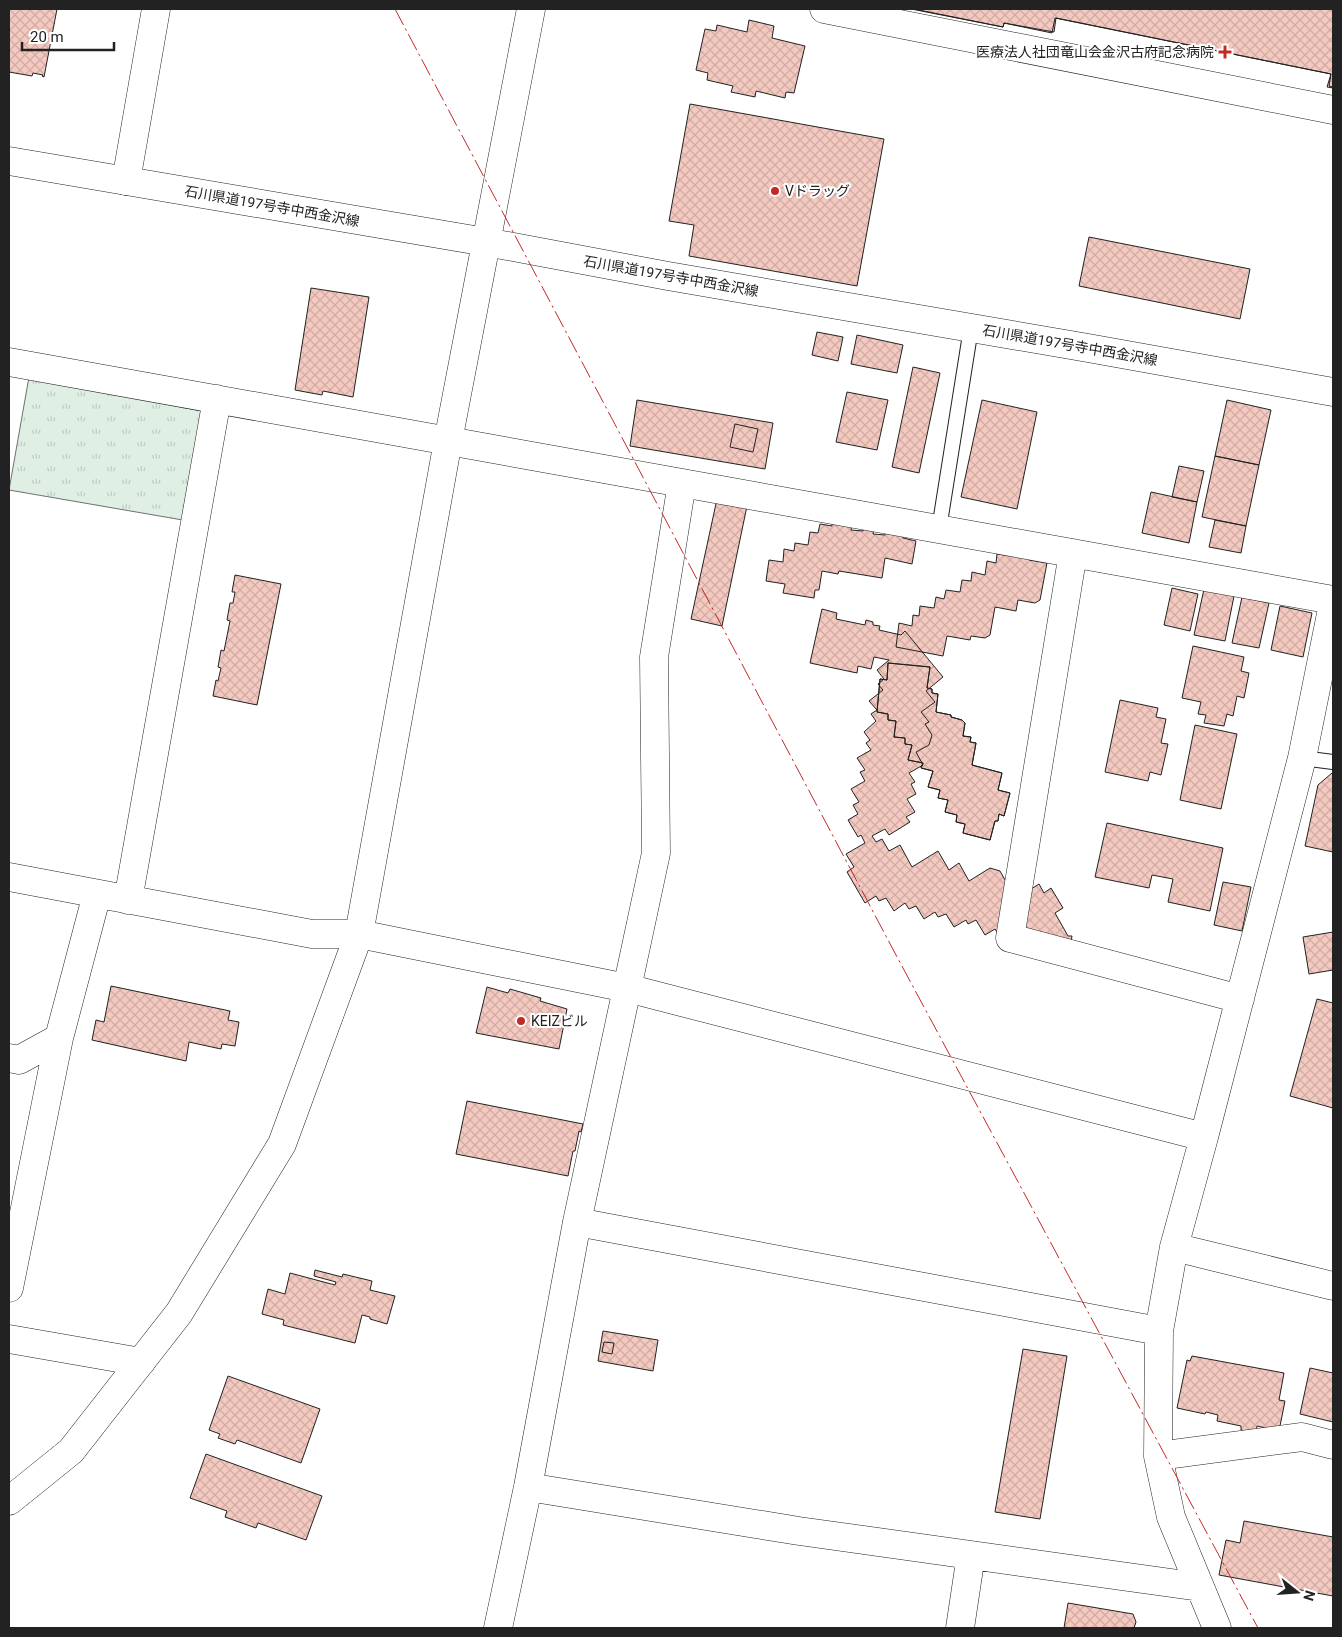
<svg xmlns="http://www.w3.org/2000/svg" width="1342" height="1637" viewBox="0 0 1342 1637" font-family="Roboto,'Noto Sans JP',sans-serif">
<defs>
<pattern id="park-tufts" width="24" height="20" patternUnits="userSpaceOnUse" patternTransform="scale(1.25)"><rect width="24" height="20" fill="#e0efe3"/><path d="M3 7l-1-3M5 7V3M7 7l1-3M15 17l-1-3M17 17v-4M19 17l1-3" fill="none" stroke="#c0cdc2"/></pattern>
<pattern id="building-cross-hatch" width="8" height="8" patternUnits="userSpaceOnUse" patternTransform="scale(1.25)"><rect width="8" height="8" fill="#f3c9c0"/><path d="M0 0l8 8M0 8l8-8" fill="none" stroke="#d0aca5"/></pattern>
</defs>
<rect width="100%" height="100%" fill="#fff"/>
<path fill="url(#park-tufts)" stroke="#6f6f6f" d="M 29,377 L 217,414 L 200,523 L 9,490 Z"/>
<path fill="url(#building-cross-hatch)" stroke="#222" d="M 9,9 L 57,9 L 44,77 L 42,76 L 43,75 L 33,73 L 32,76 L 9,72 Z
M 911,9 L 1333,9 L 1333,88 L 1327,87 L 1331,74 L 1055,18 L 1052,33 L 1004,23 L 1003,27 Z
M 914,9 L 1333,9 L 1333,87 L 1329,86 L 1331,74 L 1056,18 L 1054,32 L 1004,23 L 1003,27 Z
M 749,20 L 774,26 L 772,38 L 805,46 L 794,93 L 786,92 L 785,98 L 756,91 L 755,97 L 731,92 L 733,86 L 707,80 L 708,73 L 696,70 L 705,29 L 716,31 L 717,25 L 747,32 Z
M 690,104 L 884,139 L 857,286 L 689,256 L 694,225 L 669,221 Z
M 1089,237 L 1250,269 L 1240,319 L 1079,286 Z
M 311,288 L 369,297 L 353,397 L 323,391 L 322,395 L 295,390 Z
M 817,332 L 843,337 L 838,361 L 812,355 Z
M 857,335 L 903,345 L 897,373 L 851,364 Z
M 913,367 L 940,373 L 919,473 L 892,467 Z
M 847,392 L 888,400 L 877,450 L 836,442 Z
M 637,400 L 773,423 L 765,469 L 630,446 Z
M 982,400 L 1037,412 L 1017,509 L 961,497 Z
M 1227,400 L 1271,410 L 1259,465 L 1215,456 Z
M 735,424 L 758,429 L 753,452 L 730,447 Z
M 1215,456 L 1259,465 L 1246,526 L 1202,517 Z
M 1179,466 L 1204,471 L 1197,502 L 1172,497 Z
M 1151,492 L 1197,502 L 1189,543 L 1142,533 Z
M 717,499 L 747,506 L 722,626 L 691,619 Z
M 1215,520 L 1246,526 L 1241,553 L 1209,547 Z
M 832,521 L 852,525 L 851,530 L 863,531 L 864,526 L 874,528 L 873,534 L 885,535 L 886,530 L 904,533 L 903,538 L 916,541 L 912,564 L 885,558 L 882,578 L 839,571 L 838,574 L 822,571 L 819,590 L 815,590 L 814,598 L 783,593 L 785,584 L 766,581 L 769,560 L 783,562 L 784,549 L 794,551 L 795,543 L 808,545 L 810,532 L 818,533 L 820,524 L 832,526 Z
M 1012,551 L 1030,555 L 1029,560 L 1047,563 L 1040,600 L 1035,603 L 1018,600 L 1016,611 L 995,607 L 990,635 L 985,638 L 971,636 L 970,640 L 947,636 L 943,656 L 896,647 L 899,623 L 912,626 L 913,615 L 919,616 L 920,606 L 934,608 L 936,597 L 944,599 L 946,590 L 960,592 L 962,580 L 971,581 L 972,572 L 985,575 L 987,561 L 996,563 L 997,554 L 1011,556 Z
M 235,575 L 281,584 L 257,705 L 213,696 L 216,680 L 218,681 L 221,668 L 218,667 L 221,650 L 224,651 L 230,621 L 227,620 L 230,603 L 233,603 L 235,592 L 232,592 Z
M 1172,588 L 1198,594 L 1190,631 L 1164,625 Z
M 1204,589 L 1234,596 L 1225,641 L 1194,635 Z
M 1242,597 L 1269,603 L 1259,648 L 1232,643 Z
M 1280,606 L 1312,613 L 1303,657 L 1271,650 Z
M 822,609 L 837,613 L 836,619 L 865,625 L 866,620 L 873,622 L 873,625 L 880,626 L 879,630 L 901,635 L 905,631 L 943,677 L 926,691 L 935,702 L 921,712 L 929,722 L 925,724 L 932,735 L 929,745 L 916,752 L 923,765 L 909,773 L 915,782 L 911,784 L 916,794 L 907,799 L 915,812 L 906,817 L 910,822 L 889,835 L 885,829 L 872,836 L 876,842 L 882,839 L 889,851 L 900,845 L 912,867 L 938,851 L 949,870 L 959,863 L 969,881 L 990,868 L 1000,871 L 1009,887 L 1028,891 L 1039,884 L 1044,893 L 1051,888 L 1063,908 L 1055,913 L 1068,936 L 1072,936 L 1068,959 L 998,934 L 995,929 L 985,935 L 976,920 L 968,924 L 966,920 L 954,927 L 946,914 L 938,917 L 935,912 L 924,919 L 916,906 L 909,909 L 905,903 L 894,911 L 886,898 L 879,901 L 876,896 L 865,903 L 847,872 L 854,867 L 846,854 L 865,843 L 861,835 L 858,837 L 848,820 L 858,814 L 853,805 L 859,802 L 851,789 L 865,781 L 860,772 L 865,770 L 857,758 L 871,750 L 866,743 L 870,740 L 864,732 L 876,721 L 871,714 L 877,710 L 869,701 L 883,690 L 878,684 L 884,679 L 877,670 L 889,660 L 874,657 L 871,669 L 858,666 L 857,673 L 810,663 Z
M 1193,646 L 1244,657 L 1241,671 L 1249,673 L 1244,698 L 1237,696 L 1233,716 L 1227,714 L 1224,726 L 1204,723 L 1206,715 L 1198,714 L 1201,702 L 1182,698 Z
M 888,663 L 930,667 L 927,688 L 932,689 L 932,693 L 938,694 L 936,712 L 951,715 L 951,717 L 962,720 L 965,723 L 963,736 L 971,737 L 970,742 L 976,743 L 972,765 L 1002,773 L 998,790 L 1010,793 L 1004,816 L 999,814 L 998,821 L 995,821 L 990,840 L 963,833 L 965,824 L 956,822 L 957,815 L 945,812 L 948,800 L 938,798 L 940,790 L 928,787 L 933,771 L 921,768 L 923,763 L 908,760 L 912,745 L 905,744 L 905,738 L 894,737 L 896,721 L 888,720 L 888,714 L 877,712 L 880,679 L 887,680 Z
M 888,663 L 930,667 L 927,688 L 932,689 L 932,693 L 938,694 L 936,712 L 951,715 L 951,717 L 962,720 L 965,723 L 963,736 L 971,737 L 970,742 L 976,743 L 972,765 L 1002,773 L 998,790 L 1010,793 L 1004,816 L 999,814 L 998,821 L 995,821 L 990,840 L 963,833 L 965,824 L 956,822 L 957,815 L 945,812 L 948,800 L 938,798 L 940,790 L 928,787 L 933,771 L 921,768 L 923,763 L 908,760 L 912,745 L 905,744 L 905,738 L 894,737 L 896,721 L 888,720 L 888,714 L 877,712 L 880,679 L 887,680 Z
M 1120,700 L 1158,708 L 1156,717 L 1166,719 L 1161,743 L 1168,744 L 1161,775 L 1150,772 L 1148,781 L 1105,772 Z
M 1195,725 L 1237,734 L 1221,809 L 1180,800 Z
M 1332,773 L 1333,773 L 1333,852 L 1305,846 L 1318,785 Z
M 1107,823 L 1223,848 L 1210,911 L 1168,902 L 1173,879 L 1152,875 L 1149,888 L 1095,877 Z
M 1223,882 L 1251,887 L 1242,931 L 1214,925 Z
M 1333,932 L 1333,970 L 1309,974 L 1303,937 Z
M 111,986 L 230,1011 L 228,1020 L 239,1022 L 235,1046 L 222,1044 L 221,1049 L 189,1042 L 186,1061 L 92,1040 L 96,1020 L 104,1022 Z
M 487,987 L 508,993 L 510,989 L 541,998 L 540,1001 L 567,1009 L 559,1049 L 476,1033 Z
M 1317,999 L 1333,1003 L 1333,1108 L 1290,1096 Z
M 467,1101 L 583,1124 L 581,1132 L 579,1131 L 575,1151 L 573,1151 L 568,1176 L 456,1154 Z
M 315,1270 L 342,1277 L 343,1274 L 372,1281 L 370,1290 L 395,1296 L 387,1324 L 370,1319 L 370,1317 L 362,1315 L 355,1343 L 283,1325 L 284,1320 L 262,1314 L 268,1289 L 285,1294 L 290,1273 L 335,1285 L 336,1282 L 314,1276 Z
M 603,1331 L 658,1340 L 653,1371 L 598,1361 Z
M 604,1342 L 614,1343 L 612,1354 L 602,1352 Z
M 1023,1349 L 1067,1356 L 1040,1519 L 995,1512 Z
M 1192,1356 L 1284,1373 L 1279,1400 L 1285,1401 L 1279,1431 L 1257,1426 L 1256,1433 L 1241,1430 L 1241,1426 L 1217,1421 L 1218,1415 L 1206,1412 L 1205,1414 L 1177,1408 L 1187,1360 L 1190,1361 Z
M 1310,1368 L 1333,1373 L 1333,1422 L 1300,1414 Z
M 228,1376 L 320,1409 L 301,1463 L 237,1440 L 235,1444 L 218,1438 L 220,1434 L 209,1430 Z
M 206,1454 L 322,1496 L 306,1540 L 258,1523 L 256,1528 L 225,1517 L 227,1511 L 190,1498 Z
M 1244,1521 L 1333,1537 L 1333,1596 L 1219,1575 L 1226,1540 L 1240,1543 Z
M 1068,1603 L 1133,1614 L 1136,1622 L 1134,1628 L 1064,1628 Z"/>
<g fill="none" stroke-linecap="round" stroke-linejoin="round">
<defs>
<path id="lane" d="M 939,529 L 971,328
M 1302,758 L 1333,762"/>
<path id="street" d="M 824,9 L 1333,110
M 126,181 L 156,9
M 9,362 L 1333,600
M 1073,553 L 1010,938 L 1240,999
M 9,877 L 312,934 L 359,934 L 627,988 L 1204,1137 L 1174,1247 L 1159,1331 L 1158,1456 L 1171,1517 L 1217,1628
M 128,900 L 217,399
M 9,1058 L 19,1060 L 59,1038 L 97,894
M 1204,1137 L 1302,758 L 1333,604
M 577,1222 L 1159,1331
M 1174,1247 L 1333,1286
M 9,1288 L 59,1038
M 9,1339 L 141,1362
M 1158,1456 L 1302,1437 L 1333,1445
M 528,1487 L 799,1531 L 1200,1587
M 498,1628 L 528,1487 L 577,1222 L 656,853 L 654,657 L 682,483
M 960,1628 L 971,1555"/>
<path id="secondary" d="M 9,161 L 486,242 L 668,276 L 1088,348 L 1333,392
M 9,1501 L 71,1451 L 179,1313 L 282,1144 L 359,934 L 448,441 L 531,9"/>
</defs>
<use href="#lane" stroke="#222" stroke-width="16"/>
<use href="#street" stroke="#222" stroke-width="29"/>
<use href="#secondary" stroke="#222" stroke-width="29"/>
<use href="#lane" stroke="#fff" stroke-width="14"/>
<use href="#street" stroke="#fff" stroke-width="28"/>
<use href="#secondary" stroke="#fff" stroke-width="28"/>
<path stroke="#c62828" stroke-width="1" stroke-dasharray="18 4 2.5 4" stroke-linecap="butt" d="M 395,9 L 896,955 L 1258,1628"/>
</g>
<g fill="#c62828" stroke="#fff" stroke-width="2">
<path d="M1222.5 44.5h5v5h5v5h-5v5h-5v-5h-5v-5h5z"/>
<circle cx="775" cy="191" r="5"/>
<circle cx="521" cy="1021" r="5"/>
</g>
<g text-anchor="middle" stroke-width="4" stroke-linejoin="round" paint-order="stroke">
<g font-size="14" fill="#222" stroke="#fff" text-anchor="start">
<text x="1214" y="57" text-anchor="end">医療法人社団竜山会金沢古府記念病院</text>
<text x="785" y="196">Vドラッグ</text>
<text x="531" y="1026">KEIZビル</text>
</g>
<g font-size="14" fill="#222" stroke="#fff">
<text transform="translate(272 206) rotate(10)" y="5">石川県道197号寺中西金沢線</text>
<text transform="translate(671 276) rotate(10)" y="5">石川県道197号寺中西金沢線</text>
<text transform="translate(1070 345) rotate(10)" y="5">石川県道197号寺中西金沢線</text>
</g>
</g>
<rect width="1342" height="1637" fill="none" stroke="#222222" stroke-width="20"/>
<g transform="translate(1297 1592) rotate(107)" stroke="#ffffff" stroke-width="4" paint-order="stroke">
<path d="M0-4L9 19L0 12L-9 19Z" fill="#222222"/>
<text y="-8" font-size="14" font-weight="bold" text-anchor="middle" fill="#222222">N</text>
</g>
<path d="M22 42v8h92v-8" fill="none" stroke="#222222" stroke-width="2.5"/>
<text x="30" y="42" font-size="15" fill="#222222" stroke="#ffffff" stroke-width="4" paint-order="stroke">20 m</text>
</svg>
